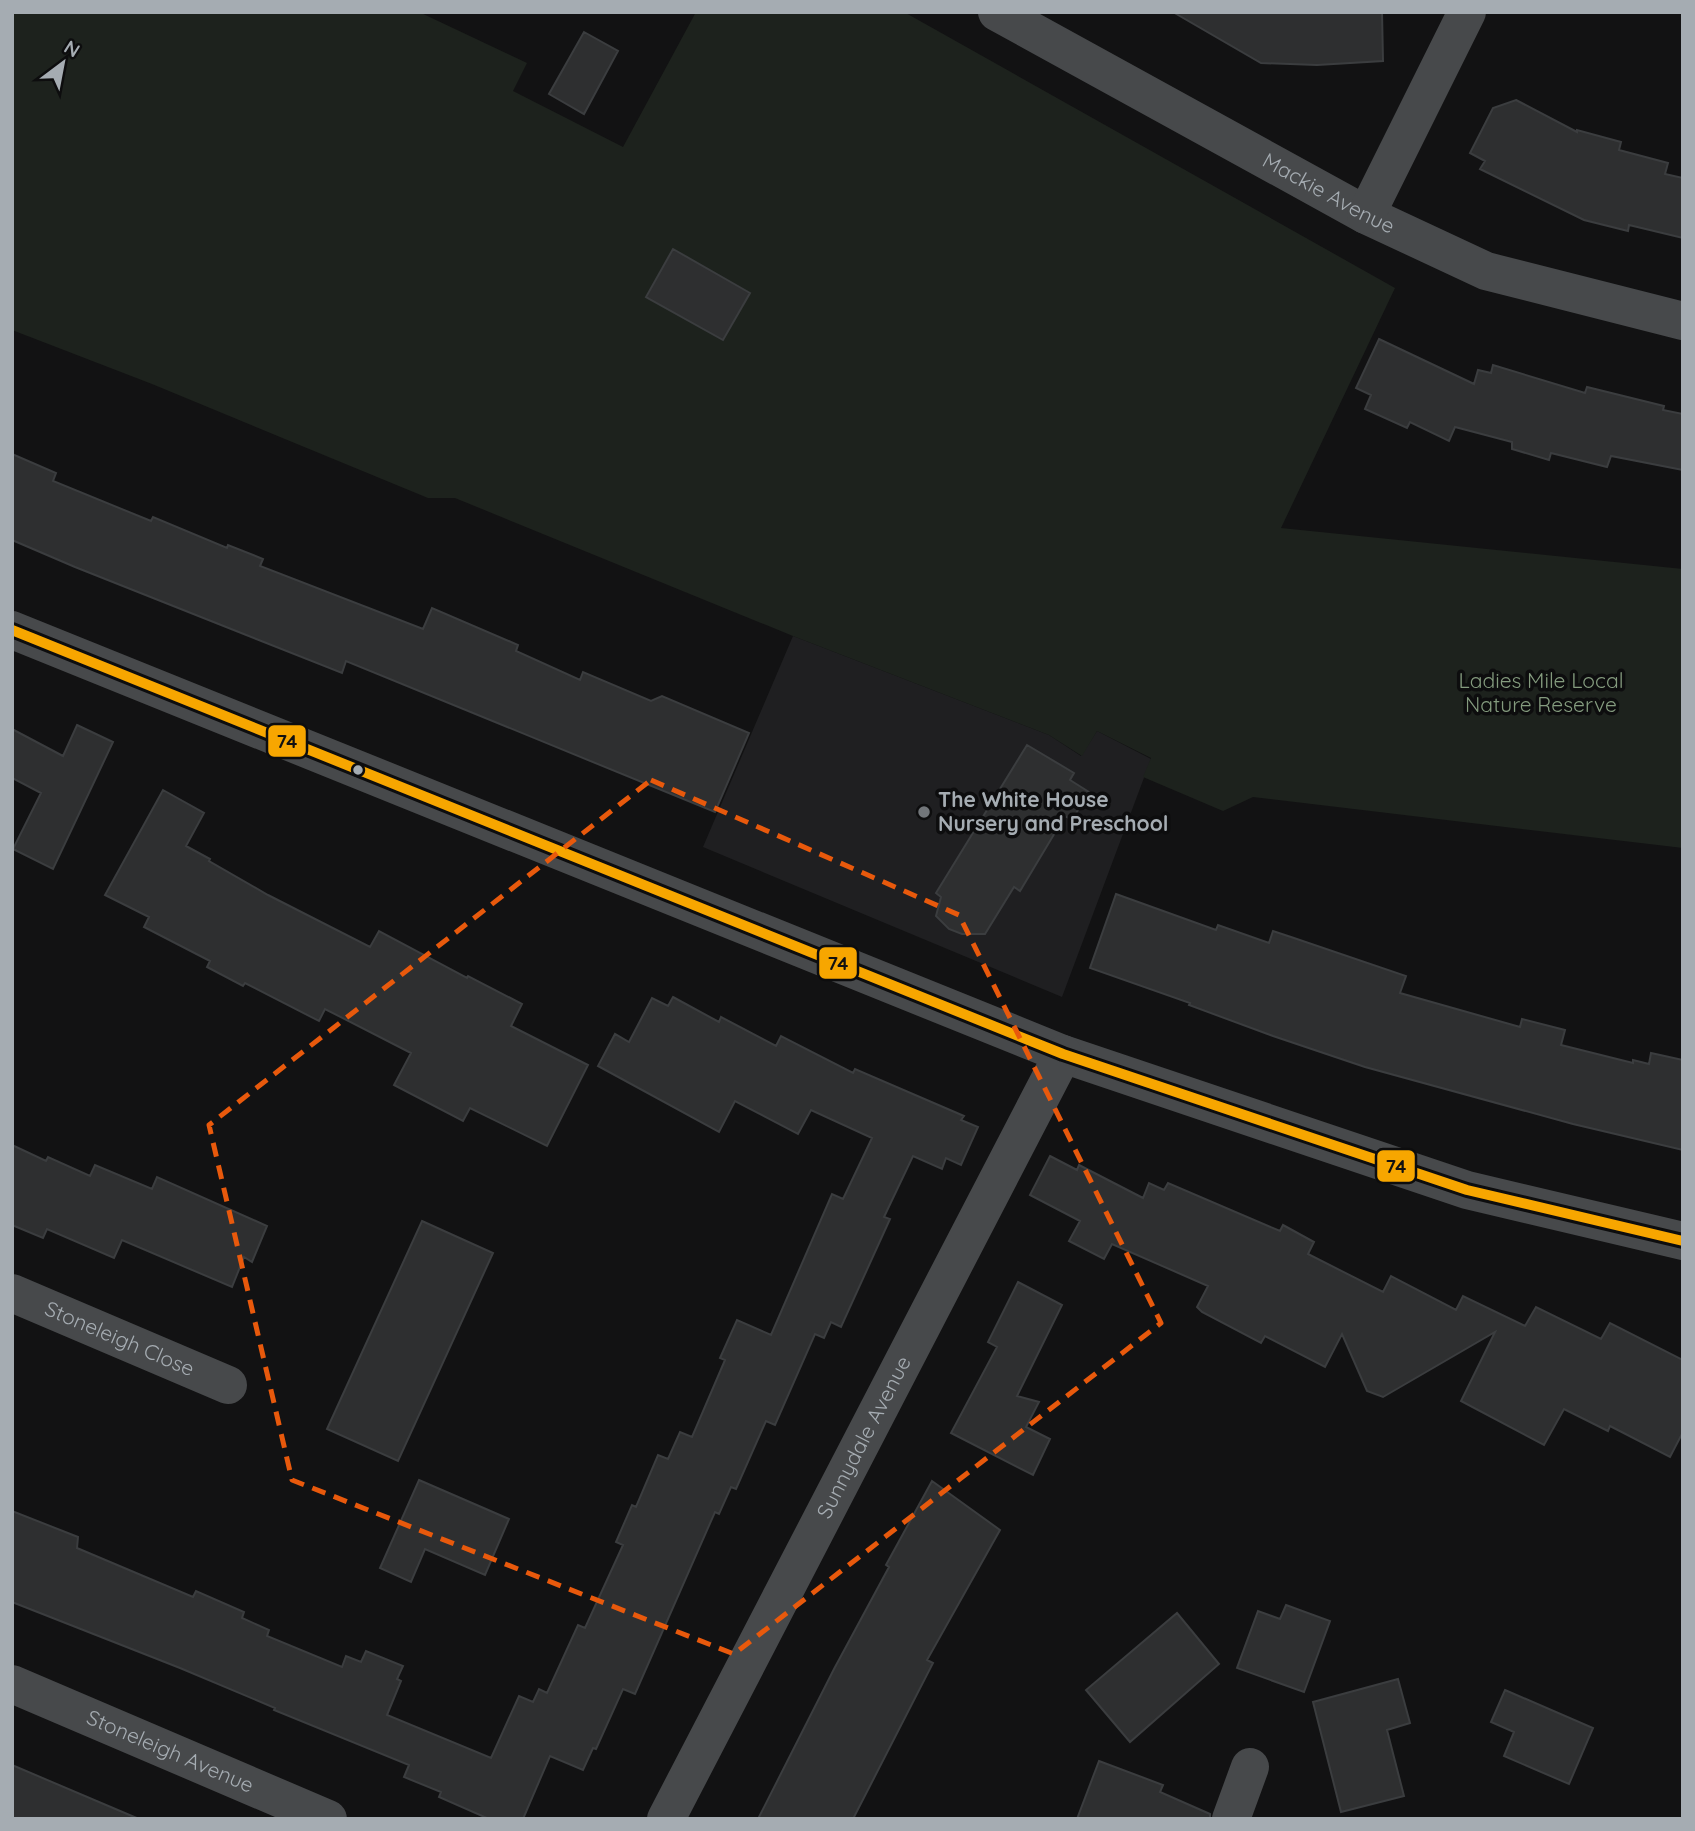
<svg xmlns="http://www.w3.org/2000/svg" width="1695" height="1831" viewBox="0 0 1695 1831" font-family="Quicksand,sans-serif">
<rect width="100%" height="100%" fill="#121213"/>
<path fill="#1f1f21" d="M 793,636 L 1049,735 L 1081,756 L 1097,731 L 1151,759 L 1062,997 L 703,847 Z"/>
<path fill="#1d221d" d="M 12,12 L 419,12 L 527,63 L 513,91 L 623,147 L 696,12 L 904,12 L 1395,288 L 1281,528 L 1683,569 L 1683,848 L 1253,797 L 1223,811 L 1143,777 L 1151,758 L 1097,731 L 1082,756 L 1049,735 L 793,636 L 455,498 L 428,498 L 152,384 L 12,330 Z"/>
<path fill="#2e2f30" stroke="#3b3d3f" stroke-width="2" d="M 1173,12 L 1382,12 L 1383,61 L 1317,65 L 1261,63 Z
M 584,32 L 618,51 L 584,114 L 549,94 Z
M 1516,100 L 1577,132 L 1577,130 L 1621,142 L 1619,150 L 1668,163 L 1665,174 L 1683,178 L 1683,238 L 1629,225 L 1628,231 L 1584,220 L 1480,169 L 1485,161 L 1470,153 L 1493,108 Z
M 673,249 L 750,293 L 723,340 L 646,297 Z
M 1379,339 L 1474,384 L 1478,370 L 1491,373 L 1493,365 L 1585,393 L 1587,387 L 1664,406 L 1663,410 L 1683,414 L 1683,470 L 1611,456 L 1607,467 L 1551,453 L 1549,460 L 1512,449 L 1512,442 L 1455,427 L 1449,441 L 1410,422 L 1407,428 L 1365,409 L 1371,395 L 1356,388 Z
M 12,454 L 56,473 L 53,481 L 151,521 L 153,517 L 227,548 L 228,545 L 263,559 L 260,566 L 423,629 L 432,608 L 518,645 L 516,651 L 580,680 L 583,672 L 651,701 L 662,696 L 749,733 L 715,812 L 346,661 L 342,673 L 75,567 L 12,540 Z
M 77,725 L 113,742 L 53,869 L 13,849 L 41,793 L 12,778 L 12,729 L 63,756 Z
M 1027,745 L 1074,773 L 1070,780 L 1089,792 L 1072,820 L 1065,816 L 1020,891 L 1014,887 L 985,934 L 962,934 L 949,929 L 936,916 L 941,897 L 936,893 Z
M 163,790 L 204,813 L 186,846 L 210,859 L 209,861 L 268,895 L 370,947 L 379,931 L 467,978 L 468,976 L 522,1004 L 511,1026 L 588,1065 L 547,1146 L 470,1108 L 463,1121 L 394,1085 L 411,1053 L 325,1009 L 319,1021 L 245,983 L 243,986 L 207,967 L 210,961 L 144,927 L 149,917 L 105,895 Z
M 1116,894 L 1216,930 L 1218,925 L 1269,943 L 1273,931 L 1291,937 L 1406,976 L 1400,993 L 1520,1027 L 1522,1019 L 1565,1030 L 1561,1045 L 1633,1063 L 1633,1060 L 1649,1064 L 1651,1053 L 1683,1060 L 1683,1150 L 1573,1124 L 1365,1067 L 1273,1036 L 1189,1005 L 1190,1003 L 1090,968 Z
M 673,997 L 719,1022 L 721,1017 L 776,1046 L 781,1036 L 853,1073 L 855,1069 L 964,1116 L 961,1120 L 978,1127 L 961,1165 L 946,1158 L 942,1169 L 913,1156 L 884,1217 L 890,1219 L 841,1327 L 831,1322 L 824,1338 L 815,1334 L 775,1425 L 766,1421 L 736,1489 L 731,1487 L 719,1514 L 715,1512 L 635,1694 L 623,1689 L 596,1749 L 593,1748 L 583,1770 L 550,1756 L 523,1819 L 489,1819 L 439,1797 L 441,1792 L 404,1777 L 409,1765 L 274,1710 L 275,1708 L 180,1668 L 12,1602 L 12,1511 L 78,1537 L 77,1548 L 193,1597 L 196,1591 L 244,1612 L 242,1618 L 269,1630 L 267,1636 L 342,1667 L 346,1656 L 361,1662 L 366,1651 L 403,1666 L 397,1679 L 401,1681 L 387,1715 L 491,1758 L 519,1696 L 533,1702 L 539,1689 L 547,1693 L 578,1625 L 585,1628 L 623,1545 L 616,1542 L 632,1505 L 636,1507 L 658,1455 L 668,1459 L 680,1432 L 692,1437 L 725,1360 L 720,1358 L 737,1320 L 771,1335 L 832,1194 L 843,1199 L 872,1138 L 811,1110 L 798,1134 L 735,1101 L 719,1132 L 598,1066 L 615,1034 L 629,1042 L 652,998 L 668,1006 Z
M 12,1145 L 46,1161 L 48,1157 L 90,1176 L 95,1165 L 152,1189 L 157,1177 L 267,1226 L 252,1262 L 244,1257 L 232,1287 L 122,1240 L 114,1258 L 47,1229 L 43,1238 L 12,1225 Z
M 1050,1156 L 1077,1170 L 1079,1165 L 1143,1198 L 1149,1183 L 1164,1190 L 1168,1183 L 1280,1231 L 1283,1225 L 1314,1242 L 1308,1254 L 1383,1292 L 1391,1276 L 1456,1310 L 1463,1296 L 1525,1326 L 1536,1307 L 1601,1339 L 1610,1323 L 1683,1360 L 1683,1432 L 1670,1457 L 1610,1426 L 1608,1431 L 1564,1409 L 1544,1445 L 1461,1401 L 1495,1332 L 1383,1397 L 1367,1391 L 1342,1334 L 1325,1367 L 1265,1336 L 1261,1343 L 1202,1312 L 1197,1307 L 1208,1286 L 1112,1244 L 1104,1259 L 1069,1241 L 1080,1221 L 1030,1195 Z
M 422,1221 L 493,1253 L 398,1461 L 327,1429 Z
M 1018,1282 L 1062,1305 L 1017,1396 L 1039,1402 L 1026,1427 L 1050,1439 L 1033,1475 L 951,1433 L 997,1347 L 988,1342 Z
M 419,1480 L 509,1519 L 485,1575 L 425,1549 L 411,1582 L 380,1568 Z
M 932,1481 L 1000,1530 L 927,1660 L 933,1663 L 853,1819 L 758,1819 L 834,1669 L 889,1567 L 886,1565 Z
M 1286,1605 L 1330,1621 L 1304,1692 L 1237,1668 L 1258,1611 L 1280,1619 Z
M 1177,1613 L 1219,1664 L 1130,1742 L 1086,1690 Z
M 1398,1679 L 1410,1723 L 1387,1730 L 1404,1796 L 1341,1812 L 1313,1702 Z
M 1505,1690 L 1593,1728 L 1569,1784 L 1504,1756 L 1514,1732 L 1491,1722 Z
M 1099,1761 L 1163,1785 L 1160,1792 L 1210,1814 L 1210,1819 L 1077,1819 Z
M 12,1765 L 139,1819 L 12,1819 Z"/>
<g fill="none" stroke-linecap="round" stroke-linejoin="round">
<g stroke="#47494b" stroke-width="38">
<path id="s1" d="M 997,12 L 1366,215 L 1486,271 L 1683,321"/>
<path d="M 1366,215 L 1467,12"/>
<path d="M 12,630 L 1063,1054 L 1467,1190 L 1683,1241"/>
<path id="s2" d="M 12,1293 L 228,1385"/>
<path id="s3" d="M 12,1684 L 328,1819"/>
<path id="s4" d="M 666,1819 L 1063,1054"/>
<path d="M 1231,1819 L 1250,1767"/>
</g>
<defs>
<path id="bus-1" d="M 12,630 L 1063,1054 L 1467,1190 L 1683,1241"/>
</defs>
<use href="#bus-1" stroke="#0d0d0e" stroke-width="16"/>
<use href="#bus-1" stroke="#f7a600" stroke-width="10"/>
</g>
<path fill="none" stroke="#e8590c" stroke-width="5" stroke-dasharray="14 9" stroke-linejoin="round" d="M 651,780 L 959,915 L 1161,1323 L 734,1654 L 292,1480 L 209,1125 Z"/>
<circle fill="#a5acb2" stroke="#0d0d0e" stroke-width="2.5" cx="358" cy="770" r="6"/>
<circle fill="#72767a" stroke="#0d0d0e" stroke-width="2.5" cx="924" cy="812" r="7"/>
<g text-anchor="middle" stroke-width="7" stroke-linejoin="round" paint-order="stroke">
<g font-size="21" fill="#a5acb2" stroke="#0d0d0e">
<text dy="7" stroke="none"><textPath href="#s1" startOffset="378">Mackie Avenue</textPath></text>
<text dy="7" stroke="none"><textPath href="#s2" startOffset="117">Stoneleigh Close</textPath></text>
<text dy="7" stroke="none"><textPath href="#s4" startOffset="430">Sunnydale Avenue</textPath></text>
<text dy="7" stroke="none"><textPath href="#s3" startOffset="172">Stoneleigh Avenue</textPath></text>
</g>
<g font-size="21" fill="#849b7e" stroke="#0d0d0e">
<text x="1541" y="688">Ladies Mile Local<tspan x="1541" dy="24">Nature Reserve</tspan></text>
</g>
<g font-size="21" font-weight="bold" fill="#a5acb2" stroke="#0d0d0e" text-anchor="start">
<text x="938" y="807">The White House<tspan x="938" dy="24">Nursery and Preschool</tspan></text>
</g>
</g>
<g stroke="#0d0d0e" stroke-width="2.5">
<rect x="267" y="724" width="40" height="34" rx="7" fill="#f7a600"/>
<rect x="818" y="946" width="40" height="34" rx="7" fill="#f7a600"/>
<rect x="1376" y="1149" width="40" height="34" rx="7" fill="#f7a600"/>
</g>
<g font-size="19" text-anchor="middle" font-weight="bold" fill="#111">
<text x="287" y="748">74</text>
<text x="838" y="970">74</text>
<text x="1396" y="1173">74</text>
</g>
<rect width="1695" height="1831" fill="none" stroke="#a5acb2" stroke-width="28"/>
<g transform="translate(63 63) rotate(32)" stroke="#0d0d0e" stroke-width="5" paint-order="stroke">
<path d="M0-5L12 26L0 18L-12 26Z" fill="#a5acb2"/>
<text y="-10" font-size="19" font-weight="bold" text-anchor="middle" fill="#a5acb2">N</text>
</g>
</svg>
